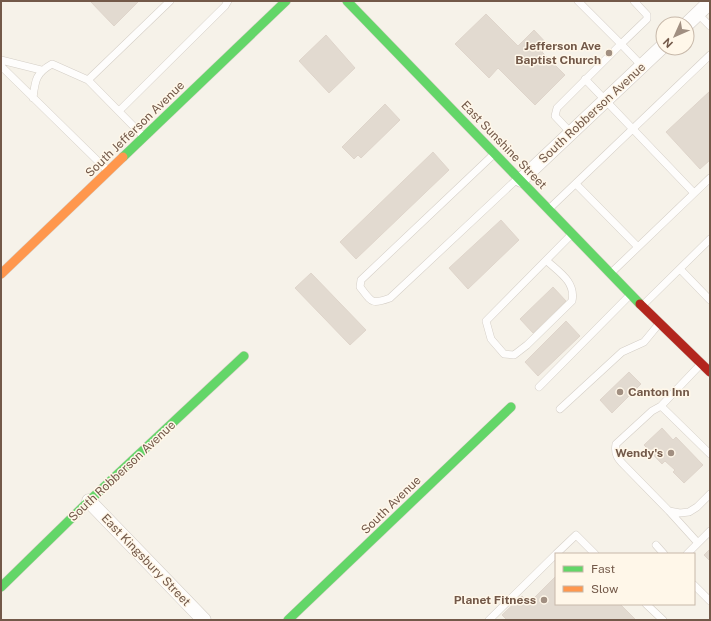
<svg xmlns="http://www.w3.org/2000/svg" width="711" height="621" viewBox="0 0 711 621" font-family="'Public Sans',sans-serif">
<rect width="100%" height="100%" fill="#f6f2e9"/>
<path fill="#e2dad0" stroke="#dfd5cb" d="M 90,1 L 139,1 L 114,26 Z
M 486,14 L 518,46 L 534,30 L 549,46 L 542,52 L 565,75 L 535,105 L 498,68 L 489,78 L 455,44 Z
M 326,35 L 355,68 L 329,93 L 299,61 Z
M 710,91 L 710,160 L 700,169 L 666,132 Z
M 385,104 L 400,120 L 361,158 L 358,155 L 354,159 L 342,147 Z
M 433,152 L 449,170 L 356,259 L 340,242 Z
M 501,220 L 519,240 L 468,289 L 449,268 Z
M 311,273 L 366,330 L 350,345 L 295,288 Z
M 553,287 L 566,301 L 533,333 L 520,319 Z
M 566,321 L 580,336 L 538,376 L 525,362 Z
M 629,372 L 641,384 L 612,413 L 600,400 Z
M 662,428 L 673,440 L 676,437 L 703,465 L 684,483 L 673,472 L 675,470 L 665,461 L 662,464 L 644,445 Z
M 710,549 L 710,561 L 704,555 Z
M 556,576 L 556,604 L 620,604 L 636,620 L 507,620 L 502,615 L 522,596 L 529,603 Z"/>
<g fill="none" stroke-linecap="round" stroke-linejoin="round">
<defs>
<path id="lane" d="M 578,1 L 621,44 L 647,19 L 647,15 L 634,1
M 698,14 L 710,26
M 1,60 L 41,70
M 1,66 L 108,171
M 585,79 L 694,193
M 88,80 L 170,1
M 33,98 C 35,80 36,73 52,64 L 88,80 L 144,137
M 119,111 L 225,6 L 228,1
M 571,133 L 555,116 L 557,108 L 621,44 L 642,66
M 493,155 L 361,280 L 360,287 C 372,302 371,305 390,298 L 516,180
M 576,184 L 638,247
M 550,208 L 710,55
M 547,261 C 559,272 576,282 572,301 L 527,345 L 514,355 L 504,354 L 491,339 L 486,321 L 570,236
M 680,269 L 710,300
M 612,272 L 710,178
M 643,305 L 710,239
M 539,387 L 629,296
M 661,406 L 700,365
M 560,409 L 622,352 L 644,342 L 658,325
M 710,454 L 661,406 L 652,411 L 616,444 C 614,454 618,459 624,465 L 669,511 L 680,513 L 689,512 L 697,507 L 710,494
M 669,511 L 698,543
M 656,545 L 664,554
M 556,554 L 576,535 L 595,554
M 687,554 L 710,531
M 694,585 L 710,601
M 646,604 L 663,620
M 489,620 L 556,554"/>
<path id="street" d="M 687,24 L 710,2
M 521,180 L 663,46
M 89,501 L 204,620"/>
<path id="fast" d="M 347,1 L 640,304
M 123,157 L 286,1
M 1,587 L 89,501 L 244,356
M 288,620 L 511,407"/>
<path id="slow" d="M 1,274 L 123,157"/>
<path id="jam" d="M 640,304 L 710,372"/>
</defs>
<use href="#lane" stroke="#d4cec6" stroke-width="8"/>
<use href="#street" stroke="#d4cec6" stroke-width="15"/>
<use href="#fast" stroke="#d5cec5" stroke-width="10"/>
<use href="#slow" stroke="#d5cec5" stroke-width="10"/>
<use href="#jam" stroke="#d5cec5" stroke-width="10"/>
<use href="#lane" stroke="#fefdfc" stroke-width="7"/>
<use href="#street" stroke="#fefdfc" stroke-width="14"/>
<use href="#fast" stroke="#63d668" stroke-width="9"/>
<use href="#slow" stroke="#ff974d" stroke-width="9"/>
<use href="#jam" stroke="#b3261e" stroke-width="9"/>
</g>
<g fill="#a18f81" stroke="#fff7e9" stroke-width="1.5">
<circle cx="609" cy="53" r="4"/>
<circle cx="620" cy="392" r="4"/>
<circle cx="671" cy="453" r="4"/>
<circle cx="544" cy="600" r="4"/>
</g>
<g text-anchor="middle" stroke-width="3" stroke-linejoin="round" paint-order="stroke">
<g font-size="12" font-weight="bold" fill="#735949" stroke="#fff7e9" text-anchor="end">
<text x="601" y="50">Jefferson Ave<tspan x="601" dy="14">Baptist Church</tspan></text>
<text x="628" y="396" text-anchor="start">Canton Inn</text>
<text x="663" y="457">Wendy's</text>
<text x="536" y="604">Planet Fitness</text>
</g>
<g font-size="12" fill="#735949" stroke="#fff7e9">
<text transform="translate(592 113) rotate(-43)" y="4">South Robberson Avenue</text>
<text transform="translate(135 129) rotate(-44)" y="4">South Jefferson Avenue</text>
<text transform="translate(504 145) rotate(46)" y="4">East Sunshine Street</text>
<text transform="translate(122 471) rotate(-43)" y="4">South Robberson Avenue</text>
<text transform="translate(391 505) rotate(-44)" y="4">South Avenue</text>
<text transform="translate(146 560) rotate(46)" y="4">East Kingsbury Street</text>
</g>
</g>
<rect width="711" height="621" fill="none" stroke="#735949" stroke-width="4"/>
<rect x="555" y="553" width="140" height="52" fill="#fff7e9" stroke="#c7b8a9"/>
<rect x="563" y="566" width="20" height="6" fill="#63d668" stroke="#c7b8a9"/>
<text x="591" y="573" font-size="12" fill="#735949">Fast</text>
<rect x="563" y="586" width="20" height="6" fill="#ff974d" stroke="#c7b8a9"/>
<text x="591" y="593" font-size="12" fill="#735949">Slow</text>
<g transform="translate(675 36) rotate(225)"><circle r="19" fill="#fff7e9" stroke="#c7b8a9"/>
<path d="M0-3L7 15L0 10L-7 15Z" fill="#a18f81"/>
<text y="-6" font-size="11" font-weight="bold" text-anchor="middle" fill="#735949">N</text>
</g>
</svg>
